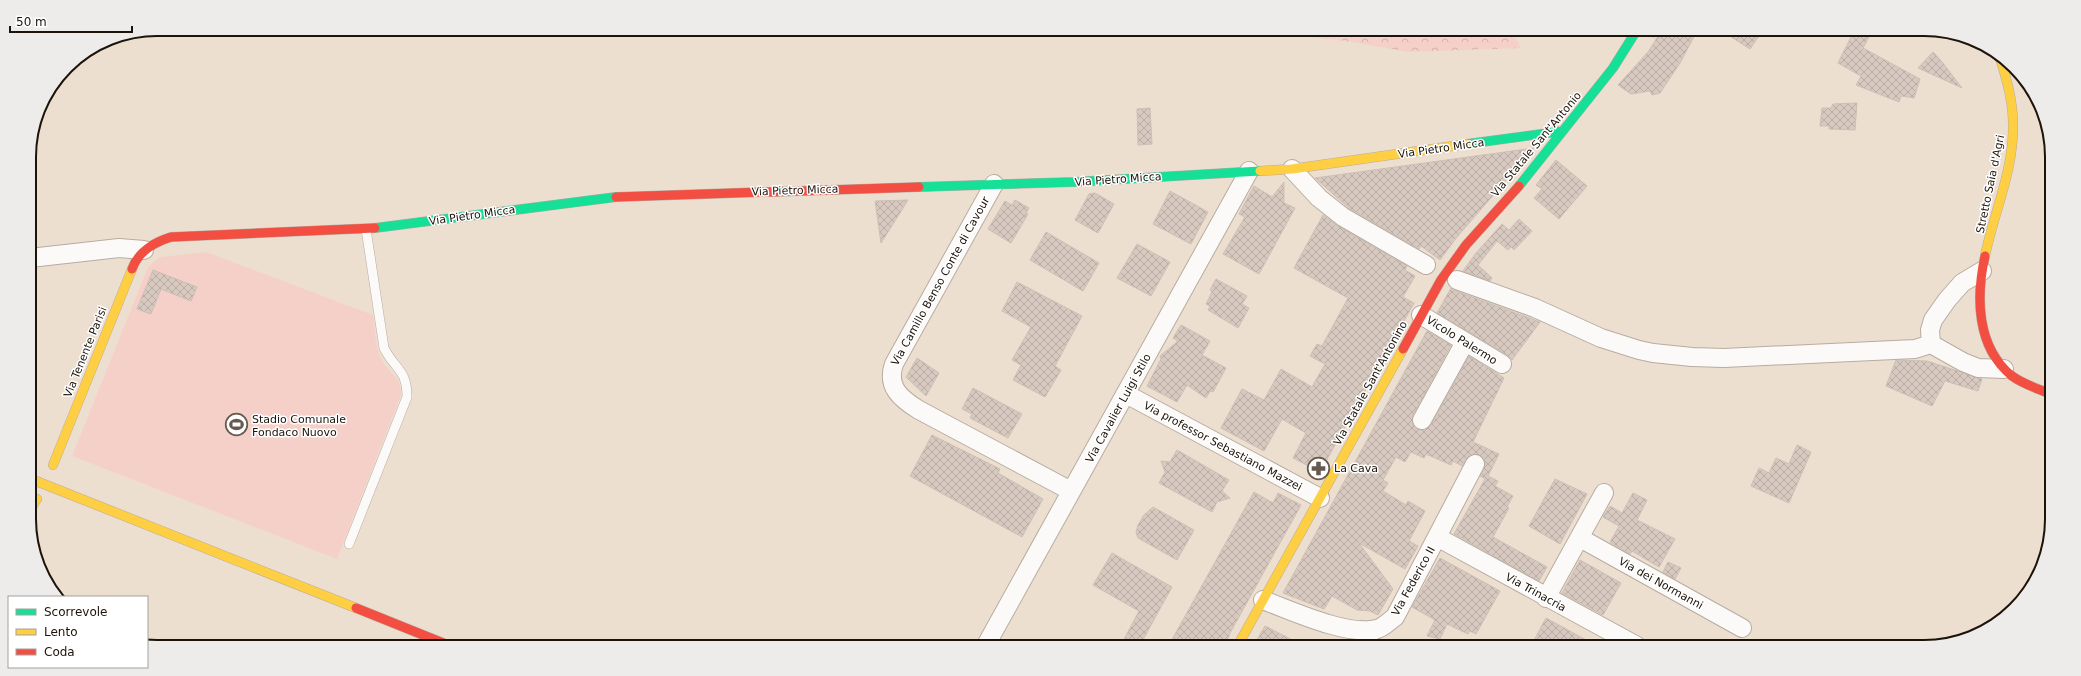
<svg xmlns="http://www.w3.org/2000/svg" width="2081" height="676" viewBox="0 0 2081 676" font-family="'DejaVu Sans',sans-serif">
<defs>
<pattern id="forest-crowns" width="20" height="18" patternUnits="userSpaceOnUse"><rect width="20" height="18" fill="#f5d0c9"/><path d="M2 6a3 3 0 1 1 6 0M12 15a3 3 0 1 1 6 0" fill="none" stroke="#d1b2ab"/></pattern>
<pattern id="building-cross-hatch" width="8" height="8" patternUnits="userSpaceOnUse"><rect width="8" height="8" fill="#d7c9c0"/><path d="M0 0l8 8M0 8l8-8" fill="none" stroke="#b8aca4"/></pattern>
</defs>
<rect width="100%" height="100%" fill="#eddfd0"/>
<path fill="url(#forest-crowns)" d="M 1274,32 L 1513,32 L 1521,48 L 1409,52 L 1345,41 L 1281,34 Z"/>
<path fill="#f5d0c9" d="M 206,252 L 373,315 C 375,329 375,346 381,358 C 388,374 401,374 401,395 L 337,559 L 72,456 L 148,267 L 160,257 Z"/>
<path fill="url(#building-cross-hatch)" stroke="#ccbfb6" d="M 1660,33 L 1696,33 L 1680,63 L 1660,93 L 1652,95 L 1650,91 L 1631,94 L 1618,85 L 1648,52 Z
M 1725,33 L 1761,33 L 1750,49 Z
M 1853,33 L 1871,33 L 1863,48 L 1920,79 L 1914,98 L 1901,96 L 1899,102 L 1856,85 L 1861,76 L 1838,63 Z
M 1933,52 L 1943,63 L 1962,88 L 1918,68 Z
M 1857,103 L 1855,130 L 1829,129 L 1829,126 L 1820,126 L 1822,108 L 1831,108 L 1833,104 Z
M 1150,108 L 1152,144 L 1138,145 L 1137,109 Z
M 1534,148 L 1457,237 L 1440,260 L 1421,246 L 1419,249 L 1349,208 L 1315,178 Z
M 1556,160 L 1587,186 L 1559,219 L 1534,198 L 1542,189 L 1536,185 Z
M 1284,182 L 1284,203 L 1295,208 L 1259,274 L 1223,254 L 1245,217 L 1239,214 L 1254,186 L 1272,197 Z
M 1170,191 L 1208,212 L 1191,244 L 1153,224 Z
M 1095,193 L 1114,204 L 1098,233 L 1075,220 L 1089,194 Z
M 908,200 L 900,213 L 881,243 L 875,201 Z
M 1015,200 L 1029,208 L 1026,213 L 1028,214 L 1011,243 L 988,229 L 1005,201 L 1012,205 Z
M 1323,215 L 1338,226 L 1407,266 L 1405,270 L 1415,276 L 1403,297 L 1414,303 L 1320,472 L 1293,458 L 1306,433 L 1282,419 L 1264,451 L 1221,428 L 1242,389 L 1264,400 L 1281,369 L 1312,387 L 1325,364 L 1310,356 L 1317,344 L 1322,346 L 1348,298 L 1294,268 Z
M 1519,219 L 1532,231 L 1514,250 L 1511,247 L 1508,250 L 1497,241 L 1478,265 L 1492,278 L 1490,281 L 1463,271 L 1476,253 L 1502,224 L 1509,230 Z
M 1046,232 L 1099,263 L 1083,291 L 1030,260 Z
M 1137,244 L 1170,262 L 1151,296 L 1117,278 Z
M 153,270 L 197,287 L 191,301 L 161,289 L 151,314 L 137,309 Z
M 1216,279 L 1247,296 L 1242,304 L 1249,308 L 1238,328 L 1208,310 L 1210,306 L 1206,304 L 1212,292 L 1210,290 Z
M 1017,282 L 1082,316 L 1055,366 L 1061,370 L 1045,397 L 1013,380 L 1021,365 L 1012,360 L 1031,327 L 1002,311 Z
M 1451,288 L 1453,290 L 1540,322 L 1512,360 L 1507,355 L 1437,313 Z
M 1181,325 L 1210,341 L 1202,355 L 1226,368 L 1213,392 L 1210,391 L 1206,398 L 1187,385 L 1177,402 L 1147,386 L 1161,359 L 1160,356 L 1178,341 L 1173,338 Z
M 1427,331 L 1451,345 L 1413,415 L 1413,425 L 1422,430 L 1431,425 L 1469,356 L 1504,378 L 1473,442 L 1499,454 L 1488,476 L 1498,481 L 1495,486 L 1513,496 L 1507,507 L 1509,508 L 1493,537 L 1547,567 L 1539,581 L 1454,534 L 1485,479 L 1480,476 L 1485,464 L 1484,458 L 1475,454 L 1470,455 L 1462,466 L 1453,461 L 1451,465 L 1426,454 L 1424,458 L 1411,452 L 1405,462 L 1396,457 L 1383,480 L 1388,483 L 1383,491 L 1406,505 L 1408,501 L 1425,511 L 1409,541 L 1418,546 L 1405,569 L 1359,543 L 1393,589 L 1378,615 L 1370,611 L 1357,610 L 1332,596 L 1324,609 L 1283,593 Z
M 917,358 L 939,373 L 926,396 L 906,377 Z
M 1896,360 L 1927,361 L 1982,379 L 1978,391 L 1945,381 L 1932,406 L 1886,386 Z
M 973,388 L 1022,414 L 1008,438 L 970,418 L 972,414 L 962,409 Z
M 932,435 L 1000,469 L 998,473 L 1043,499 L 1022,537 L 910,476 Z
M 1797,445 L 1811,452 L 1789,503 L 1751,486 L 1759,468 L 1769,473 L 1776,458 L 1789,464 Z
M 1177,450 L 1229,480 L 1222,491 L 1230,498 L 1217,502 L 1212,512 L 1159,483 L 1165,472 L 1161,461 L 1170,462 Z
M 1555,479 L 1587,494 L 1560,544 L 1529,526 Z
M 1254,492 L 1273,503 L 1278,493 L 1301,505 L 1230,633 L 1226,645 L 1169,645 Z
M 1633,493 L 1647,500 L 1637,520 L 1675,539 L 1659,567 L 1632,551 L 1630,554 L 1610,542 L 1619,526 L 1603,517 L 1610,506 L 1622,513 Z
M 1153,507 L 1194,530 L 1177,560 L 1138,538 L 1136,532 L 1138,525 L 1144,515 Z
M 1112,553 L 1172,587 L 1140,645 L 1121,645 L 1139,611 L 1093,585 Z
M 1440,558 L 1500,591 L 1476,634 L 1470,631 L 1468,634 L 1447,624 L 1440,639 L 1427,636 L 1435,620 L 1412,607 Z
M 1580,560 L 1621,583 L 1603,615 L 1562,593 Z
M 1668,562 L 1681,568 L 1675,579 L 1663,572 Z
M 1546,618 L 1557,624 L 1597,646 L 1531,646 Z
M 1265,626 L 1273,630 L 1302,645 L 1254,645 Z"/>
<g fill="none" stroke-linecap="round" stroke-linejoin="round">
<defs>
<path id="lane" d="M 349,544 L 407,397 C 407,369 395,370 384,348 L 366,229"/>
<path id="street" d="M 1292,169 L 1319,198 L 1343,217 L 1426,265
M 994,184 L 894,364 C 886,387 901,399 919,410 L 1071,491
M 30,258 L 119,248 L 144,250
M 1982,271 L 1962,283 L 1947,300 L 1933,320 L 1930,330 L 1931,344 L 1963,362 L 1978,368 L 2004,369
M 1457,280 L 1535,308 L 1601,338 L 1639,350 L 1653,353 L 1692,357 L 1724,358 L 1915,349 L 1931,344
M 1421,315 L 1502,364
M 1126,394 L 1320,498
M 1422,420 L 1465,342
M 1437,537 L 1637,646
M 1580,538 L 1742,628
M 1546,598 L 1604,493
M 1263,600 C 1290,610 1348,637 1377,629 C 1384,627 1389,621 1395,617 L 1475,464
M 1363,630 L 1371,645
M 986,645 L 1249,171"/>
<path id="fast" d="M 1467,144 L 1563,131
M 1519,186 L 1613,68 L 1635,33
M 919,187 L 1074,182 L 1260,171
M 375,228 L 616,197"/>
<path id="slow" d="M 1260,171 L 1292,169 L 1467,144
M 1985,256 C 1994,212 2014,170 2013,124 C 2013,100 2006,77 1999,55
M 53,465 L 132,269
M 31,479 L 356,608
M 31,508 L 37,499
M 1238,645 L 1403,349"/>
<path id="jam" d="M 616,197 L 919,187
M 1985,256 C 1976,296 1976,347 2012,376 C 2023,384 2036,388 2048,393
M 132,269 C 138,252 155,242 171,237 L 375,228
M 1403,349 L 1441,280 L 1466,245 L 1519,186
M 356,608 L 443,643"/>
</defs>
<use href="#lane" stroke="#b7aca1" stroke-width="10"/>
<use href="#street" stroke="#b7aca1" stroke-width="20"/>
<use href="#fast" stroke="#b7aca1" stroke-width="10"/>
<use href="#slow" stroke="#b7aca1" stroke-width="10"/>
<use href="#jam" stroke="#b7aca1" stroke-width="10"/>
<path stroke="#d5d1cc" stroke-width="2.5" stroke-dasharray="2 3" stroke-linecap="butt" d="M 1653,38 L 1657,33"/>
<use href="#lane" stroke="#fcfaf8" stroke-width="9"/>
<use href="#street" stroke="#fcfaf8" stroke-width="18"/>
<use href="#fast" stroke="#16e098" stroke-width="9"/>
<use href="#slow" stroke="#ffcf43" stroke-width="9"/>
<use href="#jam" stroke="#f24e42" stroke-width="9"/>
</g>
<defs>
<symbol id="stadium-ring" viewBox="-11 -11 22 22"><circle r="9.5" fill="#fff" stroke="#655a4f" stroke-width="1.5"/><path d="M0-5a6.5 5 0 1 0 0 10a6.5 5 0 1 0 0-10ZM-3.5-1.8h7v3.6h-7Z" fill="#655a4f"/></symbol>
<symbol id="pharmacy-ring" viewBox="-11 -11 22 22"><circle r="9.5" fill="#fff" stroke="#655a4f" stroke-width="1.5"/><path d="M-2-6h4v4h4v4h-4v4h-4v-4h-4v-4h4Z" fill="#655a4f"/></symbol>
</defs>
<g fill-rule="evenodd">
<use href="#stadium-ring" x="224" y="412" width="25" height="25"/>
<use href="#pharmacy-ring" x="1306" y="456" width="25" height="25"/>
</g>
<g text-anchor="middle" stroke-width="3" stroke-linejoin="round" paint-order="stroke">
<g font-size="11" fill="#1c1309" stroke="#fff">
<text transform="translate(1536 144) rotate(-50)" y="4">Via Statale Sant'Antonio</text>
<text transform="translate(1441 148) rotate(-8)" y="4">Via Pietro Micca</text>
<text transform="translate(1118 179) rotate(-4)" y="4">Via Pietro Micca</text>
<text transform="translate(1990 184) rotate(-78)" y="4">Stretto Saia d'Agri</text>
<text transform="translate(795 190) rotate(-2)" y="4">Via Pietro Micca</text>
<text transform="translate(472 215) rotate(-8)" y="4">Via Pietro Micca</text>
<text transform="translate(940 281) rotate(-61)" y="4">Via Camillo Benso Conte di Cavour</text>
<text transform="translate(1462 340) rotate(32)" y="4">Vicolo Palermo</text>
<text transform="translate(85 352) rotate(-68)" y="4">Via Tenente Parisi</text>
<text transform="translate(1370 383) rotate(-61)" y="4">Via Statale Sant'Antonino</text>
<text transform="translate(1118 408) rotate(-61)" y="4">Via Cavalier Luigi Stilo</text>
<text transform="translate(1223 446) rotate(28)" y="4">Via professor Sebastiano Mazzei</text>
<text transform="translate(1413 581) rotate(-61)" y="4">Via Federico II</text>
<text transform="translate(1661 583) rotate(29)" y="4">Via dei Normanni</text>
<text transform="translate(1536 592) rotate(29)" y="4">Via Trinacria</text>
</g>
<g font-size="11" fill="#1c1309" stroke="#fff" text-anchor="start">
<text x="252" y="423">Stadio Comunale<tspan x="252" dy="13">Fondaco Nuovo</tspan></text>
<text x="1334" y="472">La Cava</text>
</g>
</g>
<path d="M0 0H2081V676H0ZM157 36H1924A121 121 0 0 1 2045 157V519A121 121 0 0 1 1924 640H157A121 121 0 0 1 36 519V157A121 121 0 0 1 157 36Z" fill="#edeceb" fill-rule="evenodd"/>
<path fill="none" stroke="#1c1309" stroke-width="2" d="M157 36H1924A121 121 0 0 1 2045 157V519A121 121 0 0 1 1924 640H157A121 121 0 0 1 36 519V157A121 121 0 0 1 157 36Z"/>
<rect x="8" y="596" width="140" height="72" fill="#ffffff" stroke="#a4a19d"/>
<rect x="16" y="609" width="20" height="6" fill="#16e098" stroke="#a4a19d"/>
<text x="44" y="616" font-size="12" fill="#1c1309">Scorrevole</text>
<rect x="16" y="629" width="20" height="6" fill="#ffcf43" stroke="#a4a19d"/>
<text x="44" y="636" font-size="12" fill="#1c1309">Lento</text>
<rect x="16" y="649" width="20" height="6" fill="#f24e42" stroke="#a4a19d"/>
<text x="44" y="656" font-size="12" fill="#1c1309">Coda</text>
<path d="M10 26v6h122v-6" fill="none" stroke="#1c1309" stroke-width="2"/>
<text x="16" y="26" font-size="12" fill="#1c1309" stroke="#ffffff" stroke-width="3" paint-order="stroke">50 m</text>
</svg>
